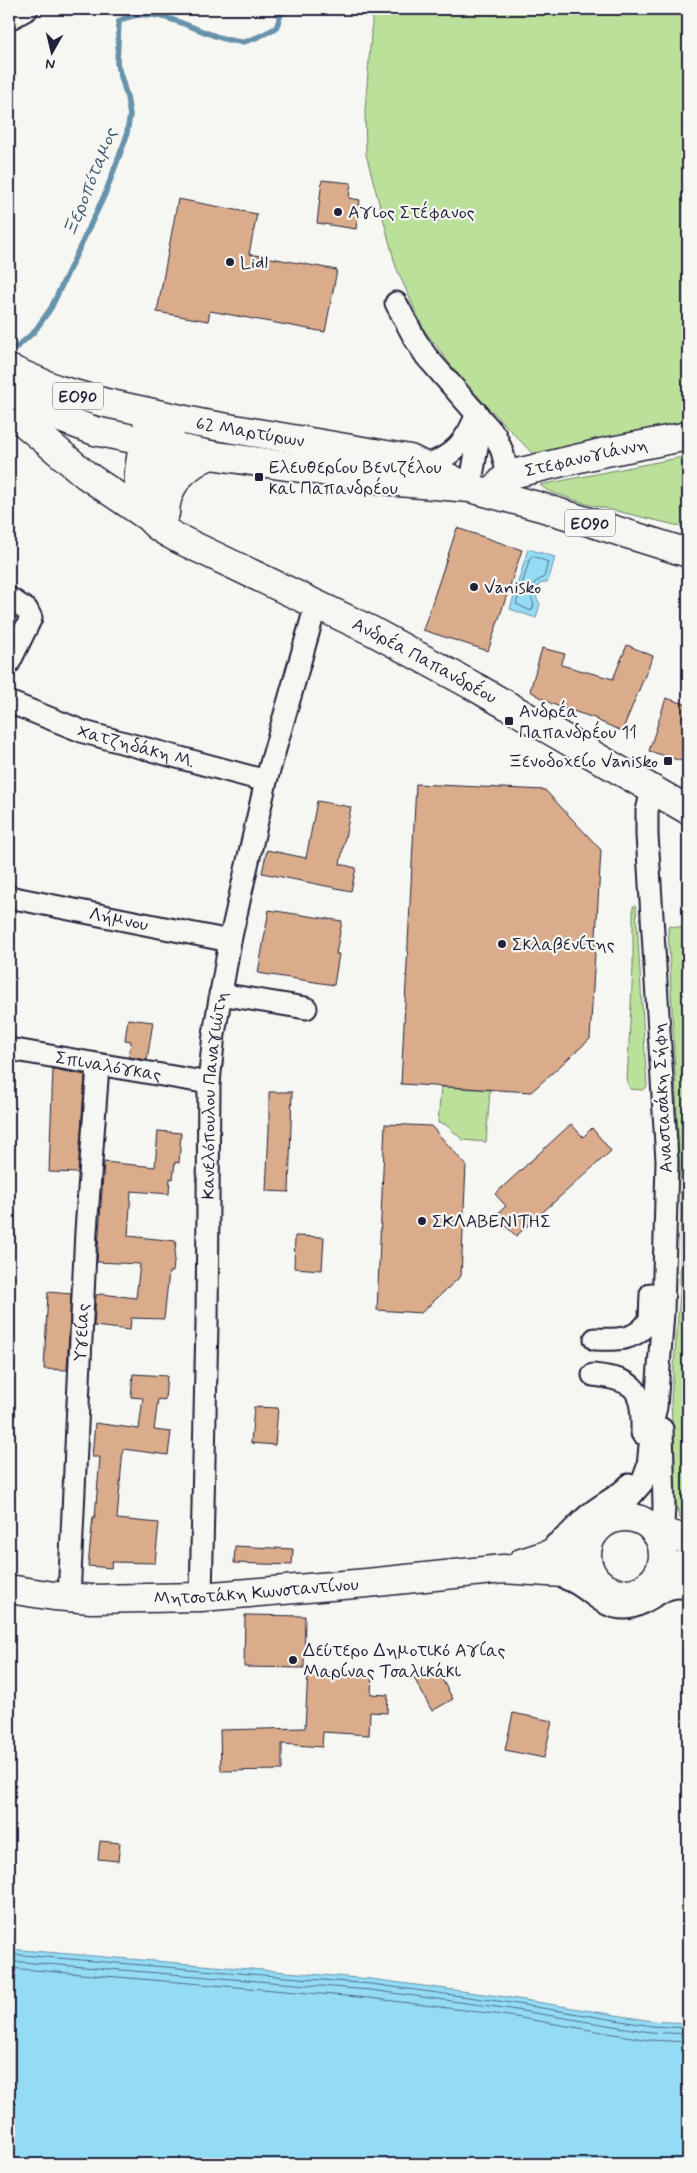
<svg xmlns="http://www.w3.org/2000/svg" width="697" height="2173" viewBox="0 0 697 2173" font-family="Mynerve,sans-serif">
<rect width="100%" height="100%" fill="#f6f6f2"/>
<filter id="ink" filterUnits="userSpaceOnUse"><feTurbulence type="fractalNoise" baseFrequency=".02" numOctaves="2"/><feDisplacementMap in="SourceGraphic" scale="10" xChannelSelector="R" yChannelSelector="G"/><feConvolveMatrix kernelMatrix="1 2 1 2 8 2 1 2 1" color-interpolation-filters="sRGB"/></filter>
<g filter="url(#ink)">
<path fill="#bbe09a" stroke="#6e816a" d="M 373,9 L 688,9 L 688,424 L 538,455 L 531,452 L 464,382 L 424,330 L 396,267 L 366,154 L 365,111 Z
M 688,456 L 688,528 L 587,504 L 548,491 L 540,485 Z
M 633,906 L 636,906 L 647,1087 L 643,1090 L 630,1089 L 627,1082 L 633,967 Z
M 668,926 L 688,928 L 688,1526 L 680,1518 L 676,1505 L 671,1401 L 680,1293 L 681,1197 Z
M 441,1087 L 490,1090 L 486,1142 L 463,1140 L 445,1124 L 438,1123 Z"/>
<path fill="#94dcf5" stroke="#6692ab" d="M 528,549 L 555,557 L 548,582 L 539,584 L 536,597 L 540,604 L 536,618 L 510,609 Z
M 9,1949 L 371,1979 L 506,1997 L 652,2021 L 688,2023 L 688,2164 L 9,2164 Z"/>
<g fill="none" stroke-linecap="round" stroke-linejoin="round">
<path stroke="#506c85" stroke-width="1" d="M 533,556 L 548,562 L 544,577 L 534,583 L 531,596 L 534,605 L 531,611 L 516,604 L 530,558 Z
M 9,1954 L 371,1984 L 505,2002 L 652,2026 L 688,2028
M 9,1961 L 370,1990 L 504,2008 L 650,2032 L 688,2034
M 9,1968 L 369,1998 L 503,2015 L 649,2040 L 688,2042"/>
<path stroke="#6692ab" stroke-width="5.5" d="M 17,347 L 34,332 L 51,308 L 105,194 L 126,138 L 130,115 L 127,97 L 117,63 L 119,21 C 160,0 199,38 241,42 C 248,43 268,32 276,28 L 283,9"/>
</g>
<path fill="#daac8b" stroke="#22223b" d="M 322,180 L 351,183 L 349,198 L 360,200 L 356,229 L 317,223 Z
M 178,199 L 257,214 L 249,254 L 337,270 L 325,332 L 210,311 L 208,321 L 157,312 Z
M 457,528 L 522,550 L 488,651 L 423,630 Z
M 627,645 L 653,656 L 622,731 L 596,720 L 597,719 L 552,704 L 530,691 L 542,648 L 565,654 L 561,665 L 613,679 Z
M 666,698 L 688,705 L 688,763 L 649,751 Z
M 416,784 L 545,790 L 601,850 L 590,1039 L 531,1092 L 401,1084 Z
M 317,801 L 351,807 L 340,864 L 356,868 L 351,891 L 262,873 L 267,850 L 306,858 Z
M 269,910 L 342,921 L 336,954 L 339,954 L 334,985 L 258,973 Z
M 128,1019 L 153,1022 L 147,1060 L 129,1057 L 131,1041 L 125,1040 Z
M 53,1069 L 85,1075 L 78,1173 L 49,1172 Z
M 269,1092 L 292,1092 L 289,1192 L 266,1191 L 269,1129 Z
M 385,1124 L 431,1126 L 466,1165 L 461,1276 L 421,1313 L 377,1310 Z
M 571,1124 L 583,1137 L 592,1128 L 611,1151 L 516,1236 L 495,1216 L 506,1206 L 495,1194 Z
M 158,1131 L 181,1133 L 179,1163 L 175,1162 L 173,1179 L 170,1178 L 169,1194 L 131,1191 L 128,1236 L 176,1241 L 173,1272 L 169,1272 L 164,1319 L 131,1318 L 130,1330 L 94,1326 L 96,1295 L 101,1294 L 136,1298 L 140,1264 L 97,1262 L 104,1162 L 155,1167 Z
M 295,1236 L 324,1237 L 322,1270 L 294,1268 Z
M 48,1292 L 71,1294 L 67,1370 L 44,1369 Z
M 133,1374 L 167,1376 L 165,1400 L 158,1399 L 154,1430 L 171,1432 L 168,1455 L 123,1449 L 117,1519 L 159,1523 L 155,1563 L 112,1562 L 111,1568 L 88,1566 L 93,1517 L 95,1517 L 100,1457 L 92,1457 L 95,1423 L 139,1429 L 143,1398 L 131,1397 Z
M 254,1407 L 278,1408 L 275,1445 L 251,1443 Z
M 235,1546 L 293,1549 L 292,1565 L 234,1563 Z
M 245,1615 L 305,1616 L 304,1668 L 244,1667 Z
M 435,1667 L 453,1699 L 432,1711 L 414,1678 Z
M 308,1671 L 372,1674 L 371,1694 L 388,1695 L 387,1713 L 370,1712 L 369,1735 L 323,1732 L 322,1747 L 282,1744 L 282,1770 L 221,1771 L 220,1730 L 305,1728 Z
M 513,1713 L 552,1721 L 544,1758 L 505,1750 Z
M 100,1841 L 120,1843 L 118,1861 L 98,1859 Z"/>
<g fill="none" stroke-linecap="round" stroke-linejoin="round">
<defs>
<g id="street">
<path d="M 9,19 L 27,9"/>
<path d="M 396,303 L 415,339 L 426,356 L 495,435 L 502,451 L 508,475"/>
<path d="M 425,465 C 453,458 468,439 477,413"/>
<path d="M 470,488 L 478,441 L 477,419"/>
<path d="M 9,598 L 27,610 L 31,618 L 9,663"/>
<path id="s1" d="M 9,702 L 84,732 L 266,781"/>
<path id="s2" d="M 9,897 L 230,941"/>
<path d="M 220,994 L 306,1008"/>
<path id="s3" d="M 9,1049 L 209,1083"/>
<path d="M 595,1339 C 617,1340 637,1341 650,1319 L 651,1294"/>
<path d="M 593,1375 C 637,1380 643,1389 642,1433"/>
<path d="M 611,1519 L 642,1483 L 648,1467 L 652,1424 L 656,1407 L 663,1313 L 667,1161 L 647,835 L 647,811 L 652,790"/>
<path d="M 556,1544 C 570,1536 578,1523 591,1513 C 603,1503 618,1497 629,1485"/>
<path d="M 662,1545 L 664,1506 L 662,1429"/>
<path d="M 567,1579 C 589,1586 600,1609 626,1608 C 647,1607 667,1579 688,1589"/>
<path id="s4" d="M 201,1597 L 207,1323 L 209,1083 L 214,1034 L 230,941 L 266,781 L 316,605"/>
<path id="s5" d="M 69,1598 L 86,1231 L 98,1066"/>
</g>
<g id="secondary">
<path id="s6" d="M 151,413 C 144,445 129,486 148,516 C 155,527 168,533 179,539 L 372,631 L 477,688 L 688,810"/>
<path id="s7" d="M 491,493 L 508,475 L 601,453 L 688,436"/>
<path d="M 165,511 C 155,482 167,447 173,418"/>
<circle cx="625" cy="1555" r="38"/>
<path d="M 654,1531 L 688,1539"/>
<path d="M 521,1563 L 562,1550 L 594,1533"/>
<path d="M 649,1584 L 688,1562"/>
<path id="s8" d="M 9,1589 L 54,1596 L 92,1599 L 201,1597 L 367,1583 L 503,1569 L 578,1574 L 601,1584"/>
</g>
<g id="primary">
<path id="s9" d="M 9,369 L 56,389 L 106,403 L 199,423 L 410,459 L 462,484"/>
<path d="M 9,399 L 95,431 L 210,455 L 398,482 L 470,488 L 541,507 L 688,553"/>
<path d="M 9,410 L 86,475 L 148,517"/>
<path d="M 165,513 C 166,484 184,466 210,455"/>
</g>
</defs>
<use href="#street" stroke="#22223b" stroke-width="25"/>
<use href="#secondary" stroke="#22223b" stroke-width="31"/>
<use href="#primary" stroke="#22223b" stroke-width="31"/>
<use href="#street" stroke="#f6f6f2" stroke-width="21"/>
<use href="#secondary" stroke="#f6f6f2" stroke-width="28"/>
<use href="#primary" stroke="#f6f6f2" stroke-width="28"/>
</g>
</g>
<g fill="#22223b" stroke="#f6f6f2" stroke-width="2">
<circle cx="338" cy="212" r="5"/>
<circle cx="230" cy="262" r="5"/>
<rect x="254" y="472" width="10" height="10" rx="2.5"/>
<circle cx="474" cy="587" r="5"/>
<rect x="504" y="716" width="10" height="10" rx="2.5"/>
<rect x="663" y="756" width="10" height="10" rx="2.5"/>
<circle cx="502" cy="944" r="5"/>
<circle cx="422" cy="1221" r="5"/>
<circle cx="293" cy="1660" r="5"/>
</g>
<g text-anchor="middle" stroke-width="4.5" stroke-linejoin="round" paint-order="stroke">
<g fill="#f6f6f2" stroke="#626272" stroke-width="1">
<rect x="53" y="382.5" width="50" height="27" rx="4"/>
<rect x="565" y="509.5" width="50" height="27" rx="4"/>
</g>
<g font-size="16" font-weight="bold" fill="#22223b">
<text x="78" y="402">ΕΟ90</text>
<text x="590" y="529">ΕΟ90</text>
</g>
<g font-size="18" fill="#22223b" stroke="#f6f6f2" text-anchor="start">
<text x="348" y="218">Αγιος Στέφανος</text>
<text x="240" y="268">Lidl</text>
<text x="269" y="473">Ελευθερίου Βενιζέλου<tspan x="269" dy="21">και Παπανδρέου</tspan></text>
<text x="484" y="593">Vanisko</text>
<text x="519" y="717">Ανδρέα<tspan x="519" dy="21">Παπανδρέου 11</tspan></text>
<text x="658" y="767" text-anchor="end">Ξενοδοχείο Vanisko</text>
<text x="512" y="950">Σκλαβενίτης</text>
<text x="432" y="1227">ΣΚΛΑΒΕΝΙΤΗΣ</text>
<text x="303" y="1656">Δεύτερο Δημοτικό Αγίας<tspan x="303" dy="21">Μαρίνας Τσαλικάκι</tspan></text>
</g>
<g font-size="18" fill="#22223b" stroke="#f6f6f2">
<text dy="6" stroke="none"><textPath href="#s9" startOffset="250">62 Μαρτύρων</textPath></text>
<text dy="6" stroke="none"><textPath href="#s7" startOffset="105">Στεφανογιάννη</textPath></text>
<text dy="6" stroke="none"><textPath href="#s6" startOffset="419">Ανδρέα Παπανδρέου</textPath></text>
<text dy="6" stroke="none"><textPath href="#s1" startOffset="135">Χατζηδάκη Μ.</textPath></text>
<text dy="6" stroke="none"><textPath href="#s2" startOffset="112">Λήμνου</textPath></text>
<text dy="6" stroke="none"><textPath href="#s3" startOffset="101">Σπιναλόγκας</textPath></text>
<text dy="6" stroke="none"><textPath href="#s4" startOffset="502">Κανελόπουλου Παναγιώτη</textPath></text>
<text transform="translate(662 1098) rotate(-93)" y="6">Αναστασάκη Σήφη</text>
<text dy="6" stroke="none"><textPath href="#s5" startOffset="266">Υγείας</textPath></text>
<text dy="6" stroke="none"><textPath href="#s8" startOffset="248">Μητσοτάκη Κωνσταντίνου</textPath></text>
</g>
<g font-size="19" font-style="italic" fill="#445a73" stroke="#f6f6f2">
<text transform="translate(89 182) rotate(-68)" y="7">Ξεροπόταμος</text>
</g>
</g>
<rect width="697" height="2173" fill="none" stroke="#f6f6f2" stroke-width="30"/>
<rect x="15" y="15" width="667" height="2143" fill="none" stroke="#22223b" stroke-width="2" filter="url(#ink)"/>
<g transform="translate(52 52) rotate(188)" stroke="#f6f6f2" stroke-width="4" paint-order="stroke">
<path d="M0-4L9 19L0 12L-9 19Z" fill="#22223b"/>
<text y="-8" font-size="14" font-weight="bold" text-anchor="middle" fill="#22223b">N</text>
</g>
</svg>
